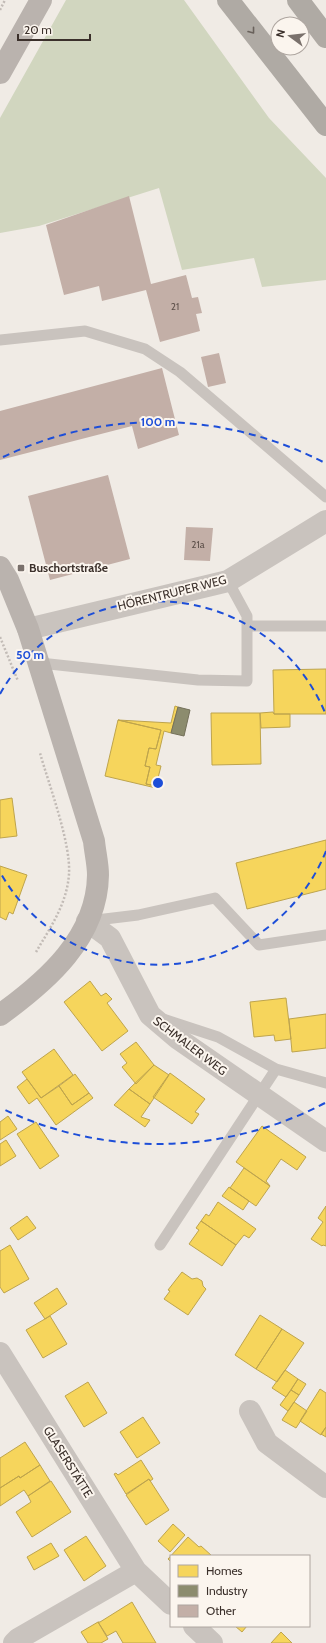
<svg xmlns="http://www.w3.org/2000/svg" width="326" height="1643" viewBox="0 0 326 1643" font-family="Cabin,sans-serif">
<rect width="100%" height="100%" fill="#f0ebe5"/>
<path fill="#d1d6bf" d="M 66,0 L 184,0 L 269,118 L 326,178 L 326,280 L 262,287 L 254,258 L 182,270 L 159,188 L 39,226 L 0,233 L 0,118 Z"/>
<path fill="#f6d55c" stroke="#bea44d" d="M 326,669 L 326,714 L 274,714 L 273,670 Z
M 175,706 L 178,707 L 171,733 L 164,731 L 156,765 L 161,766 L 156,786 L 146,784 L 150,767 L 145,766 L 149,748 L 156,749 L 161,730 L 118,720 L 171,723 Z
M 273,712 L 274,714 L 290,714 L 290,727 L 261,728 L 260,713 Z
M 211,713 L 260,713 L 261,764 L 212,765 Z
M 118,720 L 161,730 L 156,749 L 149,748 L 145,766 L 150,767 L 146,784 L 156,786 L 156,788 L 105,776 Z
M 12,798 L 17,836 L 0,838 L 0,800 Z
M 326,840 L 326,889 L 247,909 L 236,863 Z
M 0,866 L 27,875 L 13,914 L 9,912 L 6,920 L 0,917 Z
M 90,981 L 101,996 L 106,993 L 112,999 L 107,1003 L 128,1031 L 102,1051 L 64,1002 Z
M 286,998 L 291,1039 L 275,1041 L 274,1035 L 254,1037 L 250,1002 Z
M 326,1014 L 326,1048 L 292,1052 L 289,1019 Z
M 136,1042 L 154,1065 L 136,1084 L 122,1067 L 127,1063 L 120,1054 Z
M 54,1049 L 73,1075 L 41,1098 L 22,1072 Z
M 154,1065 L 169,1075 L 150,1104 L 129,1089 Z
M 170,1073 L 205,1099 L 195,1112 L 199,1114 L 192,1124 L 153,1097 Z
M 75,1074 L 89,1093 L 72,1105 L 59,1086 Z
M 27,1079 L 41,1098 L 59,1086 L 72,1105 L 89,1093 L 93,1098 L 56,1125 L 37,1098 L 29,1104 L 17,1087 Z
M 129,1089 L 150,1104 L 141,1117 L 150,1120 L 145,1127 L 114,1105 Z
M 8,1116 L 17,1129 L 0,1140 L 0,1122 Z
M 36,1122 L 59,1156 L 40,1169 L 17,1134 Z
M 262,1126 L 306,1157 L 297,1170 L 281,1159 L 266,1181 L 270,1186 L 236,1162 Z
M 6,1140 L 16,1156 L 0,1166 L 0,1144 Z
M 244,1168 L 270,1186 L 256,1206 L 230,1188 Z
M 229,1187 L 249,1201 L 243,1210 L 222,1196 Z
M 218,1202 L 256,1229 L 249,1238 L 244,1235 L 236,1245 L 201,1221 L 206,1214 L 209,1216 Z
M 326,1206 L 326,1246 L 323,1245 L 322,1246 L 311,1239 L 323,1222 L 318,1218 Z
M 27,1216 L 36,1228 L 18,1240 L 10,1228 Z
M 201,1221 L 236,1245 L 222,1266 L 189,1244 L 199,1230 L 196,1228 Z
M 10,1245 L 29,1279 L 4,1293 L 0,1287 L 0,1251 Z
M 182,1272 L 192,1279 L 197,1278 L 202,1281 L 203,1286 L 206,1289 L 188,1315 L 164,1299 L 170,1291 L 168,1290 Z
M 57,1288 L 67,1304 L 45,1319 L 34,1303 Z
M 260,1315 L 282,1329 L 256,1369 L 235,1355 Z
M 50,1316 L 67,1344 L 43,1358 L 26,1330 Z
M 282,1329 L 304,1343 L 277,1382 L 256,1369 Z
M 285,1370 L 298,1379 L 286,1397 L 272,1388 Z
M 298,1379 L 306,1384 L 299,1395 L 291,1390 Z
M 88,1382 L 107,1413 L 84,1427 L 65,1396 Z
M 320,1389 L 326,1393 L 326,1427 L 321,1435 L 300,1421 Z
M 291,1390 L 299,1395 L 288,1411 L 280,1405 Z
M 294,1402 L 307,1411 L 296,1428 L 282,1420 Z
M 143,1417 L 160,1443 L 137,1458 L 120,1432 Z
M 326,1427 L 326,1437 L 321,1434 Z
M 25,1442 L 40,1465 L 20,1478 L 19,1476 L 0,1488 L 0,1458 Z
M 141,1460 L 153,1479 L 150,1481 L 149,1479 L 126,1494 L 114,1474 L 116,1473 L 118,1475 Z
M 40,1465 L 50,1481 L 28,1496 L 24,1490 L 0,1506 L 0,1488 L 19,1476 L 20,1478 Z
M 149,1479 L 169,1510 L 146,1525 L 126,1495 Z
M 51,1481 L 71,1512 L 32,1537 L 16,1512 L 31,1502 L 28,1496 Z
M 173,1524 L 185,1535 L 170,1552 L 158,1541 Z
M 86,1536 L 106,1566 L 84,1581 L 64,1550 Z
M 188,1537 L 199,1547 L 201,1546 L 212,1556 L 171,1556 L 171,1562 L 168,1559 Z
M 51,1543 L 59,1556 L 34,1570 L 27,1557 Z
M 132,1602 L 156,1643 L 123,1643 L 116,1631 L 107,1636 L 98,1622 L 100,1622 Z
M 98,1622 L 108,1639 L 101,1643 L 88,1643 L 81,1632 Z
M 235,1626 L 247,1626 L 242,1632 Z
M 281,1632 L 292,1643 L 271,1643 Z"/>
<path fill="#8c8c6e" stroke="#74705a" d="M 178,707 L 190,710 L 184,736 L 171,733 Z"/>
<path fill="#c3afa7" d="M 129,196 L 151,284 L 186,275 L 192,298 L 198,297 L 202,313 L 196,314 L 200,331 L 160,342 L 146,290 L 102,301 L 99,286 L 64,295 L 46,225 Z
M 219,353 L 226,383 L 208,387 L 201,357 Z
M 162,368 L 179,435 L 138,449 L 132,426 L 0,460 L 0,411 Z
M 108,475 L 130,559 L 50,580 L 28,496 Z
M 186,527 L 213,528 L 210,561 L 184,560 Z"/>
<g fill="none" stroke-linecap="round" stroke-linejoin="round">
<path stroke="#c2bbb6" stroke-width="2.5" stroke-dasharray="2 2" stroke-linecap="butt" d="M 0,10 L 5,0
M 0,637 L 18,681
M 36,952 C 50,928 67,904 69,874 C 71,843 49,785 40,753"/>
<path stroke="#c9c3be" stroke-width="11" d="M 0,340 L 85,331 L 145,349 L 180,372 L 326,497
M 247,626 L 326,626
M 40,663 L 198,680 L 247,681 L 247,616 L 228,581
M 88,921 L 138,915 L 215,898 L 259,945 L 326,935
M 163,1019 L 218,1037 L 276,1069 L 326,1083
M 160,1245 L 276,1069"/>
<path stroke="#c9c3be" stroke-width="22" d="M 28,629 L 228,581 L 326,521
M 87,921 L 110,938 L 150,1015 L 177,1038 L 326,1141
M 0,1353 L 136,1571 L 171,1604
M 250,1411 L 267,1443 L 326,1487
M 194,1626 L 212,1643
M 14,1643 L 18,1639 L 136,1571"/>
<path stroke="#bab3ae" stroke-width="22" d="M 0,73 L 41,0
M 0,567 L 8,580 L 28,629 L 94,841 C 95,852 98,864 98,875 C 97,938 47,981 0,1015"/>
<path stroke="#afaaa4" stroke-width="22" d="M 228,0 L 326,125
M 298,0 L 326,37"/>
</g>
<defs><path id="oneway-chevron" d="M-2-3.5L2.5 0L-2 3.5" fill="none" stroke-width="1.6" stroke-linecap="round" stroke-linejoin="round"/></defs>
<use stroke="#69615b" href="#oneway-chevron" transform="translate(252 31) rotate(52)"/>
<g fill="none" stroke="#1d4ed8" stroke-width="2" stroke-dasharray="7 5">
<path d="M326 851A181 181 0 0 1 0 872M0 694A181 181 0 0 1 326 715"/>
<path d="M325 1103A361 361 0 0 1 3 1109M3 457A361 361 0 0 1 325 463"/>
</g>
<rect fill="#7a716c" stroke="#fbf5ee" stroke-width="1.5" x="17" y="564" width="8" height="8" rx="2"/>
<g text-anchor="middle" stroke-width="4" stroke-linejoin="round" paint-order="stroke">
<g font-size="10" fill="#5d504a">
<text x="175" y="310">21</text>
<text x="198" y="548">21a</text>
</g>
<g font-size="12" font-weight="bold" fill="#3b302b" stroke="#fbf5ee" text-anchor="start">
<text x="29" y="572">Buschortstraße</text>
</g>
<g font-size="12" fill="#3b302b" stroke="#fbf5ee">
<text transform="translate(172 593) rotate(-14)" y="4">HÖRENTRUPER WEG</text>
<text transform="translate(190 1046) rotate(37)" y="4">SCHMALER WEG</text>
<text transform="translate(68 1462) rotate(58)" y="4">GLASERSTÄTTE</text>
</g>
</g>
<circle cx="158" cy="783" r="6" fill="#1d4ed8" stroke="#fbf5ee" stroke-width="2"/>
<g font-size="12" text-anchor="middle" font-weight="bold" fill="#1d4ed8" stroke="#fbf5ee" stroke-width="4" stroke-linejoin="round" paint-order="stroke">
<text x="158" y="426">100 m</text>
<text x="30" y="659">50 m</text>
</g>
<rect x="170" y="1555" width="140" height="72" fill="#fbf5ee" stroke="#aea6a0"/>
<rect x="178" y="1565" width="20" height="12" fill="#f6d55c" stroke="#aea6a0"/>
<text x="206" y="1575" font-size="12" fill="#3b302b">Homes</text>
<rect x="178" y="1585" width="20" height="12" fill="#8c8c6e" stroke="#aea6a0"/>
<text x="206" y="1595" font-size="12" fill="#3b302b">Industry</text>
<rect x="178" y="1605" width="20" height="12" fill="#c3afa7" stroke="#aea6a0"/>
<text x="206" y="1615" font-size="12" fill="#3b302b">Other</text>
<g transform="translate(290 36) rotate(285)"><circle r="19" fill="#fbf5ee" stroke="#aea6a0"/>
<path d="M0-3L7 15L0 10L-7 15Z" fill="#7a716c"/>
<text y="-6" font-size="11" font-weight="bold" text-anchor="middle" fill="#3b302b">N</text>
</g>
<path d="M18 34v6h72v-6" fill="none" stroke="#3b302b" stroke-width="2"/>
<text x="24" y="34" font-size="12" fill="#3b302b" stroke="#fbf5ee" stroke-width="3" paint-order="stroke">20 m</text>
</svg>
